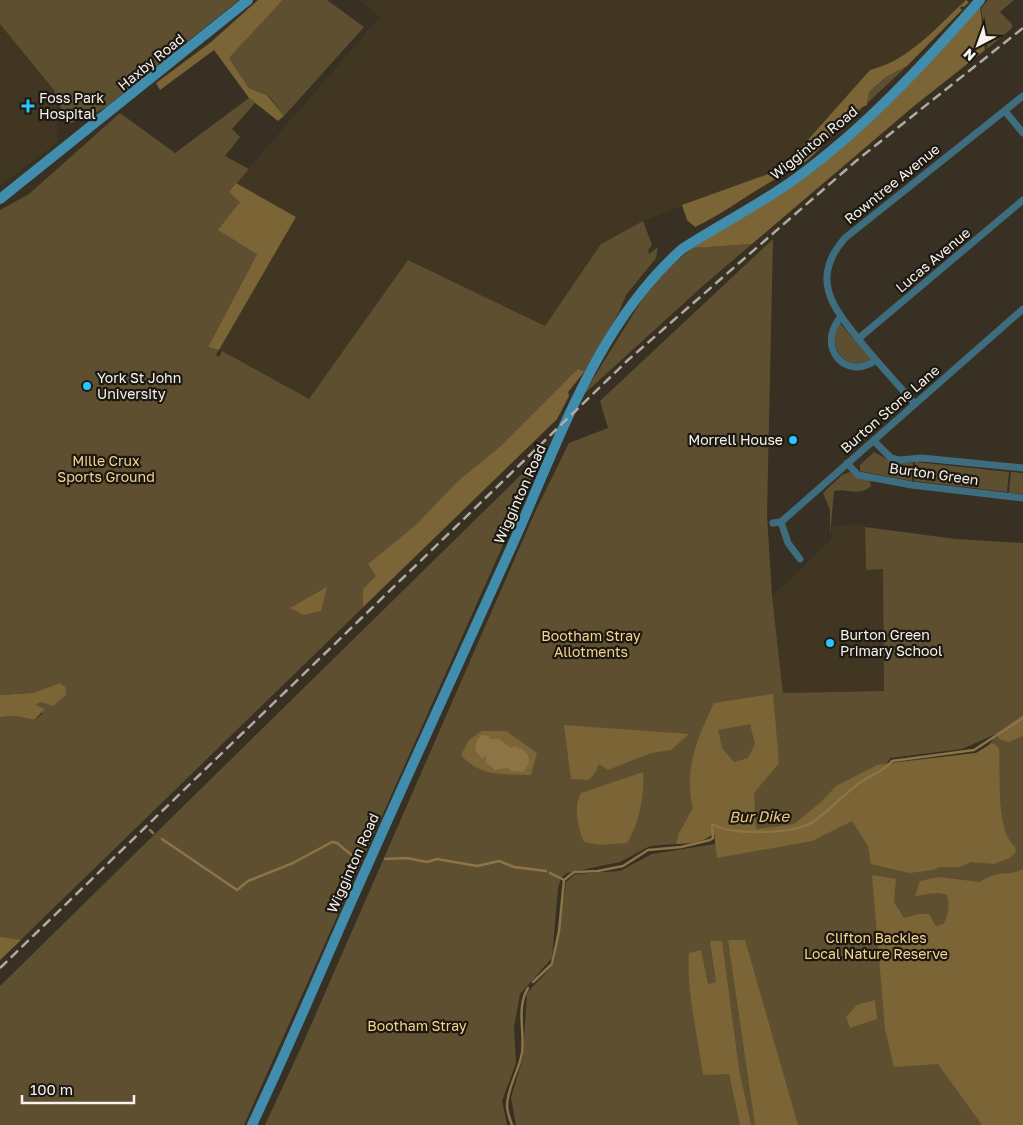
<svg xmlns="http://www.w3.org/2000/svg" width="1023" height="1125" viewBox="0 0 1023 1125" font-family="'Golos Text',sans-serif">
<rect width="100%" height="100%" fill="#373023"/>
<path fill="#403622" d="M 0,0 L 239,0 L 99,112 L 95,111 L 67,125 L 59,116 L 61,109 L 55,92 L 58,142 L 0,186 Z
M 360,0 L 966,0 L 909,53 L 886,66 L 870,70 L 782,169 L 645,220 L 601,244 L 546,327 L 408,260 L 309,400 L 219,350 L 296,217 L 236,183 L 380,17 Z
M 859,524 L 865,527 L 866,570 L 883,569 L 884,691 L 783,693 L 772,596 L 831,540 L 833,526 Z"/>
<path fill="#5f4f31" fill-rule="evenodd" d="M 0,0 L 239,0 L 105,108 L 67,125 L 59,116 L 61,109 L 54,90 L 0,24 Z
M 283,0 L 327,0 L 364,27 L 284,116 L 268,95 L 249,88 L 229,58 Z
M 988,0 L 1014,0 L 1000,12 L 1012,24 L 1012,28 L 987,49 L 981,8 Z
M 907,66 L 830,138 C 835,120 851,112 867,105 L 869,92 L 886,77 Z
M 249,98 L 255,103 L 232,129 L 240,137 L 225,156 L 249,169 L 229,192 L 241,201 L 257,254 L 208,347 L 219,350 L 216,355 L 219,357 L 222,351 L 309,399 L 408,260 L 545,326 L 601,244 L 643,221 L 652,245 L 648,250 L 649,254 L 658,247 L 656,258 L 626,295 L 619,312 L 584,372 L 568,392 L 569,396 L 557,419 L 0,960 L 0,717 L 16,716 L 34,720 L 42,714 L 42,708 L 36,706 L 60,683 L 32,693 L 0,695 L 0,210 L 29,194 L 120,113 L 175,153 Z
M 773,239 L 767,514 L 772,596 L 783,693 L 884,691 L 883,569 L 866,570 L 865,527 L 956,539 L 1023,543 L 1023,1125 L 516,1125 L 511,1098 L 523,1057 L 527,993 L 554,964 L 566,882 L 575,874 L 620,871 L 652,854 L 715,844 L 715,833 L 746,830 L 725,823 L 698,842 L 650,846 L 620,862 L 567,873 L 561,878 L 558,888 L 552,958 L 520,994 L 514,1027 L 516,1063 L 502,1101 L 507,1125 L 265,1125 L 304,1041 L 536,510 L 569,443 L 608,428 L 600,401 ZM 996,734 L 987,748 L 976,753 L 887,763 L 890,758 L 962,749 Z
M 752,244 L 705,284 L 583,395 L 642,300 L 656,281 L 671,266 L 692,248 Z
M 840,323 L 871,359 C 846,374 825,346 840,323 Z
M 874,452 L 894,463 L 913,463 L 912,481 L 860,471 L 860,465 Z
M 535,461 L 541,461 L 530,481 L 528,489 L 244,1125 L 0,1125 L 0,986 Z
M 915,462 L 1009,472 L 1007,492 L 914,481 Z
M 850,472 L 860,479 L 870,480 L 871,486 C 859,497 847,488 834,491 L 830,537 L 830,510 L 823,493 L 842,475 Z
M 1011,472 L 1023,473 L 1023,494 L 1009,493 Z"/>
<path fill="#7b6435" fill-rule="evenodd" d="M 258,0 L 283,0 L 229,58 L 249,88 L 267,95 L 284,116 L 278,121 L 249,98 L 214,50 L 160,90 L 156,83 L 211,42 Z
M 966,0 L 969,2 L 964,7 L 962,6 L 960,8 L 962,10 L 907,66 L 886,77 L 869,92 L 867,105 C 833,120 835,136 810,158 C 797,169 782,175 767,184 C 743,198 721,215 695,227 L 687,220 L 682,205 L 782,169 L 870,70 C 910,60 936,27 966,0 Z
M 980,6 L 985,50 L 914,106 L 752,244 L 693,248 L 813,170 Z
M 236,183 L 296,217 L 219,350 L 208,347 L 257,254 L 218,230 L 240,202 L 229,192 Z
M 578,369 L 584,372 L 568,392 L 569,396 L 557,419 L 363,607 L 363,589 L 376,576 L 368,564 L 416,525 L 458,481 L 501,446 Z
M 327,587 L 321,611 L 304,615 L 290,608 Z
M 60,683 L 66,688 L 66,695 L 53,706 L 41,702 L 36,705 L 45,709 L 34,720 L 16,716 L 0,717 L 0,695 L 32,693 Z
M 773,694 L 779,763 L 754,793 L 756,829 L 794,824 L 821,802 L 836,786 L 877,765 L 976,753 L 992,743 L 999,748 C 1001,775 995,829 1015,847 L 1016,852 L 1010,858 L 994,864 L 971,862 L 960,867 L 940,867 L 933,870 L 909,873 L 871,864 L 868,846 L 852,821 L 812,841 L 717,858 L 714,833 C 704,843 691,843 676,844 L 679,833 L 693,808 C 683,771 698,736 714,703 ZM 750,724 L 755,744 L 748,758 L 734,762 L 722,748 L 718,730 Z
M 1023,715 L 1023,736 L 1009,742 L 999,739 L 997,734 Z
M 564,725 L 689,734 L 671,750 L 651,753 L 608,770 L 599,764 L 595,773 L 589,780 L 571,779 Z
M 482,731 L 506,731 L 537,753 L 531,775 C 505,774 479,777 461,755 L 469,740 ZM 507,746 L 511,748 L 508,768 L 495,770 L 486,763 L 486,754 Z
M 643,772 C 645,795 639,824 627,843 L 600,845 L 584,842 C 578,828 573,807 581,793 Z
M 1023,869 L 1023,1125 L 982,1125 L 938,1064 L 894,1067 L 885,1029 L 872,875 L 896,879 L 894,902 L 904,918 L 918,914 L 929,914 L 936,926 L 943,924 C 949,915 950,905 947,895 C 936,891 927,895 915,896 L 920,881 L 938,877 L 980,882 C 1000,868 1006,878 1023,869 Z
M 0,937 L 21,940 L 0,960 Z
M 728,940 L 745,940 L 798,1125 L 755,1125 Z
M 710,941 L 722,941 L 739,1069 L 751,1125 L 740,1125 L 729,1074 L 703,1075 C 698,1037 686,990 689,953 L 701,950 L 708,984 L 716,982 Z
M 875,1000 L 877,1019 L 850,1028 L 846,1017 L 857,1005 Z"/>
<path fill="#8d7446" d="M 481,735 L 489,736 L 490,739 L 499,739 L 511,748 L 514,746 L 522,749 L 528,755 L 529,764 L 523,772 L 512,771 L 508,768 L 495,770 L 486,763 L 486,755 L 482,759 L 475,750 L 477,741 Z"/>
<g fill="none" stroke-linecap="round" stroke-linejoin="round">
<path stroke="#8d7446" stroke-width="2.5" d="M 150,830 L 153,833
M 162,839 L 237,890 L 248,881 L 293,863 L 332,842 L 337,843 L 354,857
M 385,859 L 407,858 L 427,862 L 437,859 L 477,866 L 499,861 L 514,867 L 546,871
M 550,873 L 564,880
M 533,982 L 552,964 L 559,931 L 564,880 L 574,872 L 598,871 L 623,866 L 648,850 L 681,847 L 710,840 L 713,838 L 712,825 L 714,825 C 732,835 793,834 811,823 C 829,812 843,794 861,782 C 872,774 884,772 892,761 L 974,750 L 1023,718
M 512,1125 C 510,1119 507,1112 507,1106 C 507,1088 519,1071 522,1053 C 525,1031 516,1008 528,988"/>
<path stroke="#3f6d80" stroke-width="7" d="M 1005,111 L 1023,133
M 840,318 C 816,347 846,382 876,360
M 858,339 L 1023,200
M 915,404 C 898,385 881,366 864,346 C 836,311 807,281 845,238 L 1023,96
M 874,441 L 891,458 L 899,460 L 922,458 L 1023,468
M 847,463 L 858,475 L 912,485 L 1023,498
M 781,522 L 788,543 L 800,559
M 773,523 L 781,522 L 1023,309"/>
<path stroke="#408dad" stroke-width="10" d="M 0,199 L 248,0
M 252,1125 C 287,1051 319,975 352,900 C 404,783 457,666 510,550 C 557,447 595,326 682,249 C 719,225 759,205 795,179 C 864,129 924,64 980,0"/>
<path stroke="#b1aba2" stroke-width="2.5" stroke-dasharray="10 5" stroke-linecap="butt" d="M 0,968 L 628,360 L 856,161 L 1023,28"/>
</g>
<g fill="#28c8ff" stroke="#1c1913" stroke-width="2">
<path d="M25.5 98.5h5v5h5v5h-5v5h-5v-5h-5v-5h5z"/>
<circle cx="87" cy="386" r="5"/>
<circle cx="793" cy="440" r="5"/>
<circle cx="830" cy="643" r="5"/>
</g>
<g text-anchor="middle" stroke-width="4.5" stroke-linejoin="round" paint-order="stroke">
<g font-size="14" fill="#f8f3eb" stroke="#1c1913">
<text transform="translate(151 62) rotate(-39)" y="5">Haxby Road</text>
<text transform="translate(814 143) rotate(-39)" y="5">Wigginton Road</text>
<text transform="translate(892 184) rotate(-39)" y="5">Rowntree Avenue</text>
<text transform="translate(933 260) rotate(-40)" y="5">Lucas Avenue</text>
<text transform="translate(890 409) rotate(-41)" y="5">Burton Stone Lane</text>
<text transform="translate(934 474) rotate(8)" y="5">Burton Green</text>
<text transform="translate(520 494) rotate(-66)" y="5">Wigginton Road</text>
<text transform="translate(353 863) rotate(-66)" y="5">Wigginton Road</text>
</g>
<g font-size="14" fill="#f8f3eb" stroke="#1c1913" text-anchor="start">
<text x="39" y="103">Foss Park<tspan x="39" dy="16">Hospital</tspan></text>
<text x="97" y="383">York St John<tspan x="97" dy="16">University</tspan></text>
<text x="783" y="445" text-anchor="end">Morrell House</text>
<text x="840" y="640">Burton Green<tspan x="840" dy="16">Primary School</tspan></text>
</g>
<g font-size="14" fill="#f9d38a" stroke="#1c1913">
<text x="106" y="466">Mille Crux<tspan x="106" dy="16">Sports Ground</tspan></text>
<text x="591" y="641">Bootham Stray<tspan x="591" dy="16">Allotments</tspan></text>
<text x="876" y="943">Clifton Backies<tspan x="876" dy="16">Local Nature Reserve</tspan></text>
<text x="417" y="1031">Bootham Stray</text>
</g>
<g font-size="15" font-style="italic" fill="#efc980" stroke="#1c1913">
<text transform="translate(759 817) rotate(-1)" y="5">Bur Dike</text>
</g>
</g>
<g transform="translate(978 45) rotate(221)" stroke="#1c1913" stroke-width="4" paint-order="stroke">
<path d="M0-4L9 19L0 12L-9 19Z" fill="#f8f3eb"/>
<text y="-8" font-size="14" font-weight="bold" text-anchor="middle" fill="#f8f3eb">N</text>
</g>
<path d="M22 1095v8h112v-8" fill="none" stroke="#f8f3eb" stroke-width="2.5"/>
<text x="30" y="1095" font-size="15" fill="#f8f3eb" stroke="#1c1913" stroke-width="4" paint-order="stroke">100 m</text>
</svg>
